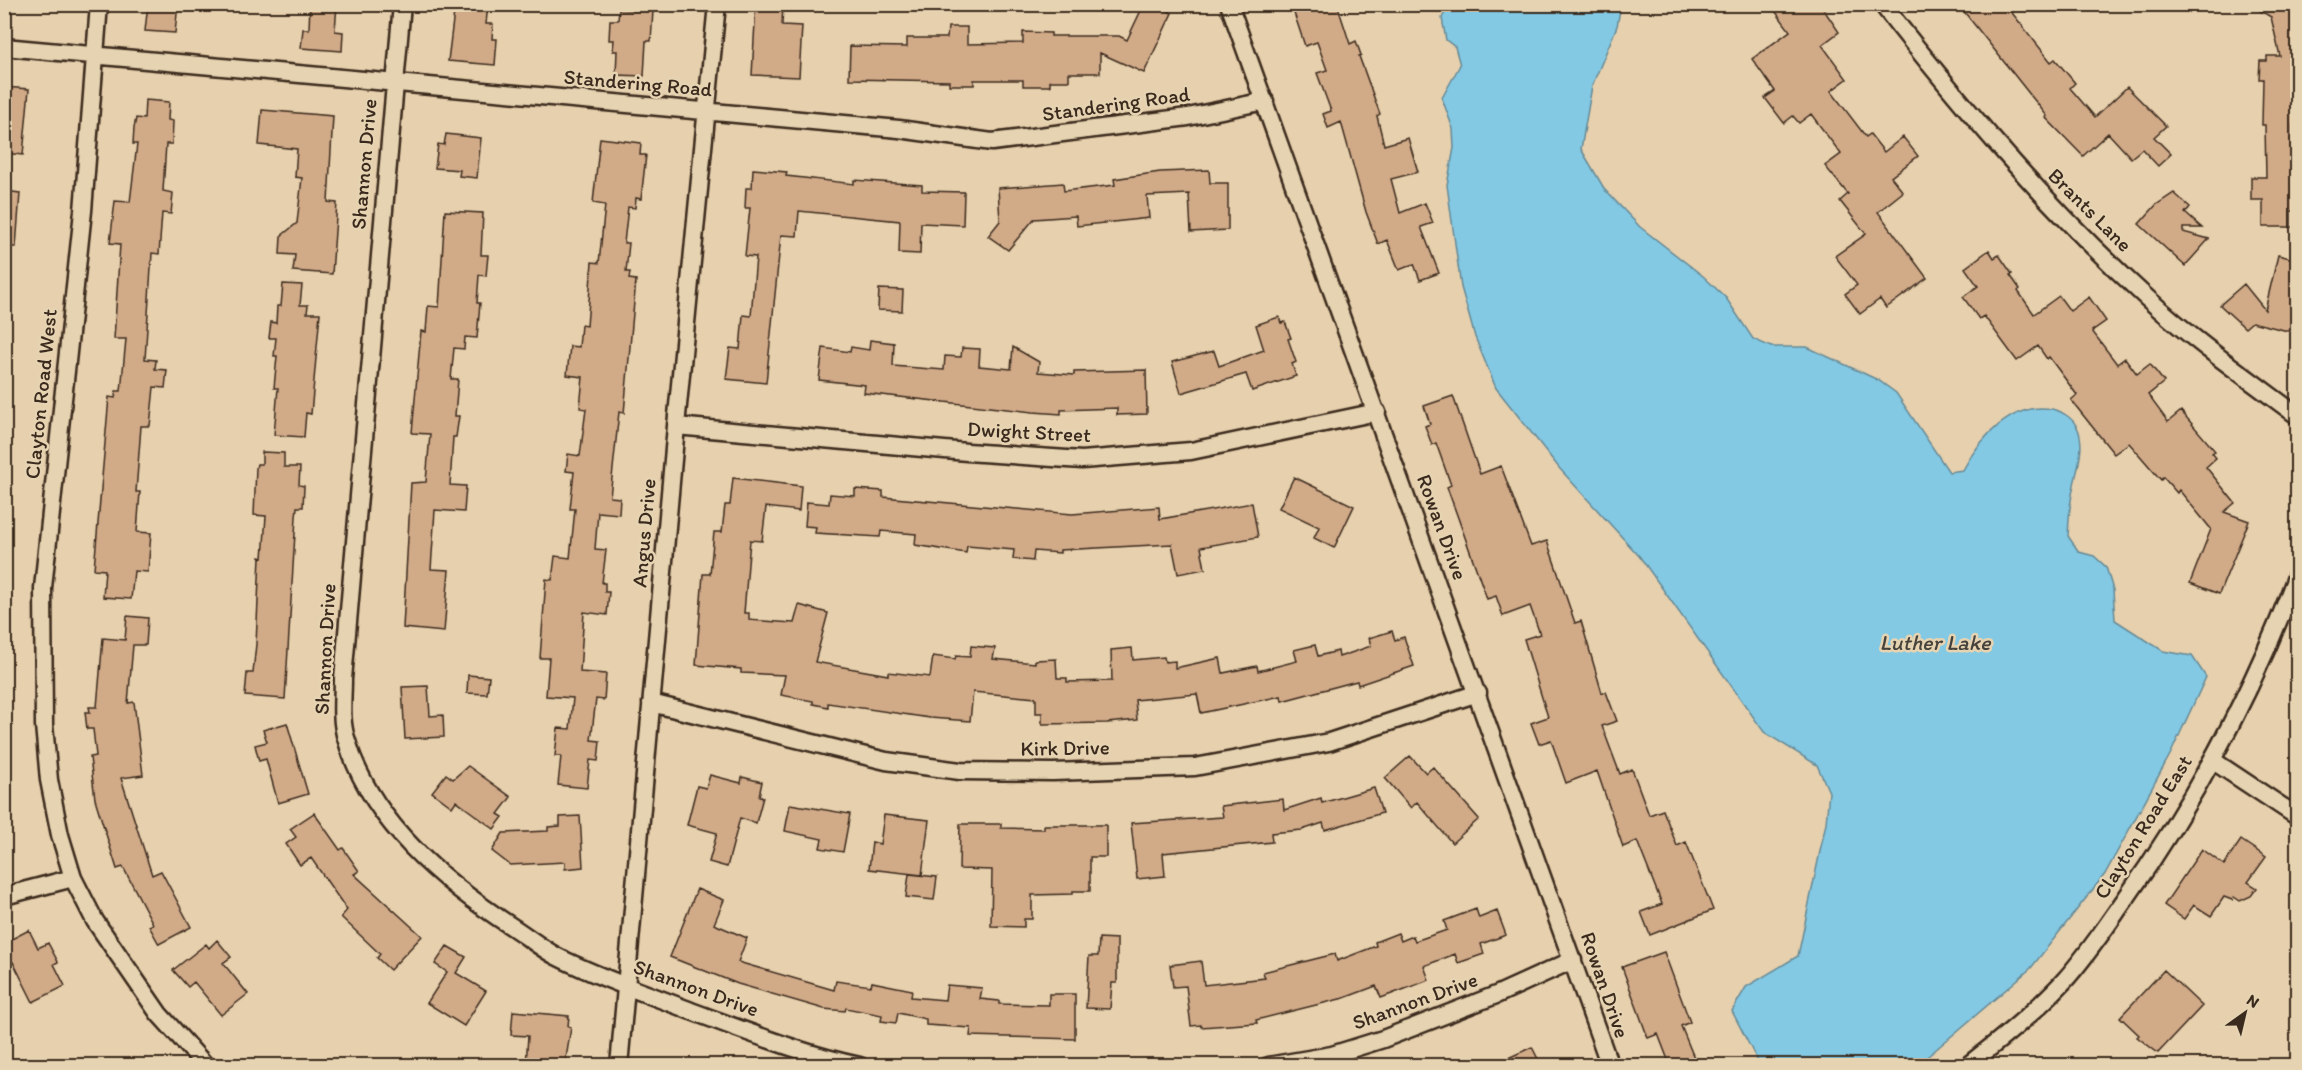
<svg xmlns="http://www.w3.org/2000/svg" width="2302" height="1070" viewBox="0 0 2302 1070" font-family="Itim,sans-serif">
<rect width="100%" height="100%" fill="#e7d0ad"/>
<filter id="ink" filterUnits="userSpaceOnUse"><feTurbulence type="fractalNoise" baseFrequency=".0167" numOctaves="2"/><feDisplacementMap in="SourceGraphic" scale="12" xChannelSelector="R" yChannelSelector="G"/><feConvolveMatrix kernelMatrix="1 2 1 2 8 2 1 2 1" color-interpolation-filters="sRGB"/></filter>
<g filter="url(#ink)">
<path fill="#83c9e4" stroke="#668995" stroke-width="1.5" d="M 1449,5 L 1621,5 L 1617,26 L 1592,86 L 1581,149 L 1605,190 L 1640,227 L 1703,276 L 1726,298 L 1753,339 L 1771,347 L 1807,347 L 1878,380 L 1896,393 L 1949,472 L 1963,470 C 1979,439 2013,401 2052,409 C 2061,411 2072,417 2077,427 C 2087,447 2075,474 2072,495 C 2069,508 2069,522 2068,536 L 2079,552 L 2094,556 L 2106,567 L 2113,590 L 2115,620 L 2163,651 L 2192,656 L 2206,677 L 2171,753 L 2105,874 L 2031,968 L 1927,1057 L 1913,1065 L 1765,1065 L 1758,1062 L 1732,1011 L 1746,987 L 1798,956 L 1826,823 L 1829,792 L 1817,765 L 1764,732 L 1640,557 L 1560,469 L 1496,388 L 1475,337 L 1461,287 L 1447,185 L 1454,148 L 1453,129 L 1442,98 L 1460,65 L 1455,47 L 1446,40 L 1442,18 Z"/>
<path fill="#d1aa88" stroke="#3b2a1e" stroke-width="1.5" d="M 148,4 L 178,4 L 175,33 L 145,31 Z
M 310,4 L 337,4 L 335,31 L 343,32 L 342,51 L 301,48 L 303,29 L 309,29 Z
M 455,4 L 488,4 L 486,24 L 493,24 L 492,39 L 497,39 L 495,65 L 448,61 Z
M 756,4 L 783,4 L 782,25 L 802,26 L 799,77 L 752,75 Z
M 1144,4 L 1155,4 L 1172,13 L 1144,73 L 1100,53 L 1100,73 L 1069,73 L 1069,81 L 1050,81 L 1050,86 L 1023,86 L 1023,80 L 974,80 L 974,85 L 949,85 L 949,81 L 849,79 L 850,46 L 907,47 L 907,38 L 947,38 L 948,27 L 967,27 L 967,44 L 1023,43 L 1023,32 L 1051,33 L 1051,36 L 1119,36 L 1127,40 Z
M 1291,4 L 1337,4 L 1350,44 L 1356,41 L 1361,55 L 1359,56 L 1380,114 L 1377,116 L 1384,145 L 1408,138 L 1418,172 L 1391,179 L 1400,213 L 1425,203 L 1433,223 L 1421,227 L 1439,273 L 1420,280 L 1414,264 L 1399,270 L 1387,240 L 1378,244 L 1366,212 L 1341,122 L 1328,128 L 1323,114 L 1331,111 L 1317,73 L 1327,70 L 1317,42 L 1305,46 Z
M 1770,4 L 1820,4 L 1839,32 L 1822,45 L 1847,79 L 1831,91 L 1866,137 L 1870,134 L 1884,152 L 1903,137 L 1918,156 L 1891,177 L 1903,192 L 1878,212 L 1927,278 L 1886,308 L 1880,299 L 1860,314 L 1845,294 L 1857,285 L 1835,256 L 1866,234 L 1840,201 L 1848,194 L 1825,166 L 1841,154 L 1811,114 L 1799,123 L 1793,116 L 1784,123 L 1765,98 L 1775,91 L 1752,59 L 1790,31 Z
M 1958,4 L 2005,4 L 2051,62 L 2055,59 L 2075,83 L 2070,88 L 2095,117 L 2127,87 L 2166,126 L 2154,137 L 2171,154 L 2158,166 L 2142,149 L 2131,158 L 2108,133 L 2083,156 L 2046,118 L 2047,116 Z
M 2249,4 L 2295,4 L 2298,15 L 2298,125 L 2293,125 L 2293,160 L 2297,160 L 2298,211 L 2291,211 L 2291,227 L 2263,227 L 2263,200 L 2251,200 L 2251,177 L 2266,177 L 2265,125 L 2262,125 L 2263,79 L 2259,79 L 2260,61 L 2267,61 L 2267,56 L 2280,56 L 2271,17 Z
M 619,9 L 653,11 L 651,41 L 646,41 L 644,76 L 616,75 L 617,51 L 613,51 L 614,40 L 609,40 L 610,20 L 618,20 Z
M 4,87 L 29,89 L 23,155 L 4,153 Z
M 145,100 L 169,102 L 168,120 L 173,121 L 172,144 L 166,144 L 163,191 L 173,193 L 171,214 L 162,213 L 159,254 L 152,253 L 145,359 L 156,360 L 155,369 L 167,370 L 165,388 L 154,387 L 150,426 L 141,426 L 136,492 L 140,492 L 137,532 L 151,533 L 148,572 L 134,571 L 131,599 L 103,597 L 105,570 L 94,569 L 109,397 L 115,398 L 116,391 L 121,391 L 126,339 L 114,339 L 120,244 L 110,243 L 115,201 L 130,202 L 137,144 L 133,144 L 134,128 L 136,118 L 144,119 Z
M 262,110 L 333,116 L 328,202 L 337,203 L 332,274 L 293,271 L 295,255 L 280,254 L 281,236 L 297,223 L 302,178 L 295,177 L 297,149 L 259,145 Z
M 446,134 L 481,138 L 477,178 L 459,176 L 460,170 L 435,168 L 438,144 L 444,145 Z
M 600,138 L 641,143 L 640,155 L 646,155 L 641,199 L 636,198 L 635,208 L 628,207 L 624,243 L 629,243 L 626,272 L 630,272 L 629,279 L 636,280 L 624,413 L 619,412 L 610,497 L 620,498 L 619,514 L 598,512 L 595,549 L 606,550 L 602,583 L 605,583 L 605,592 L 609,592 L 607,615 L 584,612 L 580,672 L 606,674 L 604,700 L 596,699 L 591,740 L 600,741 L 598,761 L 590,760 L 587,788 L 558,785 L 561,756 L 555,756 L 558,728 L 570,729 L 573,698 L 546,696 L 549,658 L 540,658 L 546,579 L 552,580 L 555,556 L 570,558 L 575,509 L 570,509 L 574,472 L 566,471 L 568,454 L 580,456 L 586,409 L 580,408 L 583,377 L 567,375 L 570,346 L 579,347 L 581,325 L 587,326 L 592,262 L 599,263 L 605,205 L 593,203 Z
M 753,169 L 787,172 L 786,176 L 804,178 L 854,184 L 854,180 L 922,185 L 922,191 L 964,192 L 963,225 L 921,223 L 920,254 L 899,253 L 900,221 L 799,211 L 797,236 L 781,235 L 766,383 L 726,379 L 730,348 L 740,349 L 743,315 L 751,316 L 756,257 L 745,256 L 750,208 L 745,208 L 746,188 L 752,188 Z
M 1209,170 L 1210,183 L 1228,183 L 1228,230 L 1191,232 L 1189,194 L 1147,196 L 1149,218 L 1077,226 L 1076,216 L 1034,219 L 1008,250 L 988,236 L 1000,221 L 998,188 L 1063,183 L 1064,191 L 1115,185 L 1114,179 L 1160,172 Z
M 4,191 L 20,193 L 16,247 L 4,247 Z
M 2174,193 L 2190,207 L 2185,213 L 2202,228 L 2183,228 L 2183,232 L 2209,239 L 2185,266 L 2139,224 L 2156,205 Z
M 445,211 L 483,213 L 481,255 L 488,255 L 486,276 L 479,275 L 477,303 L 480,303 L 477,338 L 465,337 L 464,349 L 454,348 L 451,379 L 458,379 L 455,416 L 459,416 L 456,437 L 453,437 L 450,485 L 466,486 L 464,512 L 435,510 L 431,569 L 449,570 L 444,632 L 403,628 L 411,483 L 426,482 L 430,434 L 412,433 L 421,331 L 426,332 L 428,306 L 439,307 Z
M 1989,250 L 1994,258 L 1999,255 L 2012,274 L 2010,275 L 2020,289 L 2018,291 L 2034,314 L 2059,296 L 2070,311 L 2089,297 L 2106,321 L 2092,331 L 2117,364 L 2125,358 L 2137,374 L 2150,364 L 2164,382 L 2148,395 L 2168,422 L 2181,411 L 2215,451 L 2212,453 L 2216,458 L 2206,467 L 2235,503 L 2224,512 L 2249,521 L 2219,594 L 2190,583 L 2211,529 L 2179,490 L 2177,493 L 2163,477 L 2161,480 L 2129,443 L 2114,454 L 2071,400 L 2077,395 L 2049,357 L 2047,359 L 2038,346 L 2017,361 L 1984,316 L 1979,319 L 1963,297 L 1978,286 L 1965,268 Z
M 2278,255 L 2298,260 L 2298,306 L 2292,332 L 2252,322 L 2245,328 L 2220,305 L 2244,284 L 2265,310 Z
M 283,284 L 302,285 L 300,305 L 308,305 L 307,313 L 320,313 L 311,414 L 306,413 L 304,437 L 274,435 L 278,388 L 274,388 L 277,356 L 274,356 L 276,338 L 269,338 L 271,322 L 276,323 L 277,306 L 281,306 Z
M 879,289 L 903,290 L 902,311 L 878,310 Z
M 1279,317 L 1281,323 L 1285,322 L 1291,338 L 1288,339 L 1296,362 L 1292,364 L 1296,376 L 1252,391 L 1246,374 L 1181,393 L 1172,362 L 1214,351 L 1219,366 L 1264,350 L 1256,325 Z
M 870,340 L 894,343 L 893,366 L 944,370 L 945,356 L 961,357 L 962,348 L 980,349 L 979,366 L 1011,369 L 1013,347 L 1039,362 L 1038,372 L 1074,375 L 1074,372 L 1146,370 L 1147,414 L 1117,415 L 1117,408 L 1061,410 L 1061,414 L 1033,412 L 864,393 L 865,385 L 819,380 L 823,348 L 850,352 L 851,347 L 869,350 Z
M 1453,396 L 1480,474 L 1501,466 L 1531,546 L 1547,541 L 1575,623 L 1581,621 L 1602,693 L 1606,692 L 1617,721 L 1602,726 L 1620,774 L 1632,769 L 1649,815 L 1663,810 L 1677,846 L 1686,842 L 1713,910 L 1650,935 L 1641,912 L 1662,904 L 1637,841 L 1623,847 L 1597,771 L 1566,783 L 1551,740 L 1539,744 L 1531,723 L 1548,717 L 1524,639 L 1540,634 L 1530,606 L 1503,616 L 1496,596 L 1487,599 L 1447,487 L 1451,485 L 1436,443 L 1432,445 L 1425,426 L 1430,424 L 1424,406 Z
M 262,452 L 284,453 L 284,467 L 300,467 L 299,485 L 304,486 L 303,507 L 297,507 L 296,517 L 285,699 L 245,696 L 247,673 L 253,673 L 256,644 L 260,557 L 263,558 L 266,516 L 254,515 L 256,468 L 257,464 L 262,464 Z
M 1294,477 L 1354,506 L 1334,548 L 1314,538 L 1319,527 L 1279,508 Z
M 733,478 L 801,486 L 799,511 L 766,507 L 762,541 L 750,540 L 744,613 L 749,613 L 749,620 L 794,623 L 799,605 L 828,613 L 815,662 L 888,675 L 888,672 L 930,677 L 933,656 L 955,659 L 956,656 L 970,657 L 971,646 L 995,648 L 993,659 L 1035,663 L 1035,660 L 1056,659 L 1057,678 L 1067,678 L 1067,682 L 1112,681 L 1111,650 L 1132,648 L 1133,660 L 1164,657 L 1165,662 L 1175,661 L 1175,668 L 1220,658 L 1223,673 L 1257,666 L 1258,671 L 1297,661 L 1294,650 L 1315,645 L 1318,656 L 1338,651 L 1339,657 L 1371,646 L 1369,638 L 1392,631 L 1395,640 L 1404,637 L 1414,666 L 1358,685 L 1357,681 L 1282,701 L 1281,696 L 1201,713 L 1197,694 L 1135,700 L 1137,720 L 1107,723 L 1042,724 L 1042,713 L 1036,713 L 1036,698 L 973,692 L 970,721 L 930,718 L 828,703 L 828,707 L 813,704 L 813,701 L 781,695 L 785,675 L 741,673 L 741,669 L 696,665 L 703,574 L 710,574 L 714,532 L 722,532 L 725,505 L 730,505 Z
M 855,489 L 883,491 L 883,497 L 1072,514 L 1159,507 L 1160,519 L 1252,503 L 1258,537 L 1201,547 L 1205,569 L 1178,574 L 1172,544 L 1060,550 L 1060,553 L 1034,551 L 1033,561 L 1013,559 L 1014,550 L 967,546 L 966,553 L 915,545 L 916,534 L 881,531 L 880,537 L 815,533 L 816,527 L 805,526 L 807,502 L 829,504 L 830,494 L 855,496 Z
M 127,616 L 148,618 L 146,645 L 133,645 L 128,703 L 134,702 L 143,775 L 121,778 L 152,875 L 161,871 L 191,927 L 159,944 L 149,926 L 153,924 L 123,867 L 117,869 L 95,799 L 90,757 L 96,756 L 93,729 L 87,729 L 85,712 L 90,712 L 89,707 L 97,707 L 103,638 L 125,640 Z
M 468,675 L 489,677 L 487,694 L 467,693 Z
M 428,686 L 430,716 L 443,715 L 444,737 L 405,739 L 402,687 Z
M 287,723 L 308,794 L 278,803 L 266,759 L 259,761 L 255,745 L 267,742 L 263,730 Z
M 1410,756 L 1426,773 L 1433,767 L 1479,819 L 1452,843 L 1417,802 L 1411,808 L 1385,778 Z
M 468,766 L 511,797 L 498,814 L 503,817 L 494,829 L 456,801 L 452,807 L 432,792 L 446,774 L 453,779 Z
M 710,775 L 741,783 L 742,777 L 762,782 L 759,796 L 763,797 L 756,823 L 740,818 L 727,867 L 709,862 L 717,833 L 687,825 L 697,786 L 706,788 Z
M 1374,788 L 1382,813 L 1325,830 L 1323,823 L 1302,830 L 1271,833 L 1272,842 L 1163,853 L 1165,876 L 1137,879 L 1131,823 L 1223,817 L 1221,806 L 1283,799 L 1284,810 L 1321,798 L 1322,803 Z
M 790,804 L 850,814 L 843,852 L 820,848 L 822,839 L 785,831 Z
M 314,813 L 340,850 L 343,848 L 359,871 L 354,874 L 422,936 L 390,970 L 377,958 L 380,954 L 341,917 L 347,910 L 311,858 L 300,865 L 286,844 L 296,837 L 290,829 Z
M 884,815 L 929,820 L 922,875 L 869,869 L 872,842 L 880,844 Z
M 580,816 L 583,867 L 565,869 L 565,862 L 510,865 L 492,851 L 503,833 L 548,831 L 548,827 L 560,826 L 560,817 Z
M 960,824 L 1001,824 L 1001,828 L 1044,829 L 1044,825 L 1106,825 L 1106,857 L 1090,857 L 1090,891 L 1073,891 L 1073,894 L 1032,895 L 1032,919 L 1024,919 L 1024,927 L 991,926 L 992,870 L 959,869 Z
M 2241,840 L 2266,857 L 2248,882 L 2257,888 L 2251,896 L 2240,901 L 2234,897 L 2232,900 L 2224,897 L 2211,916 L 2194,905 L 2184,919 L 2164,905 L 2202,849 L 2224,865 Z
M 909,874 L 937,877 L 934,900 L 906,897 Z
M 697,889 L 724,900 L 714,924 L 747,938 L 738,962 L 834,990 L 836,981 L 871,986 L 872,982 L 912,990 L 911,997 L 945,1000 L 947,985 L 982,988 L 980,999 L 999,1001 L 999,1004 L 1049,1005 L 1049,994 L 1075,994 L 1075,1039 L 970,1036 L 971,1028 L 926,1025 L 926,1019 L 898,1013 L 896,1023 L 881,1021 L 882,1015 L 846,1008 L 845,1011 L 824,1009 L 738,984 L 670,957 Z
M 1476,909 L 1479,918 L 1497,911 L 1506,935 L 1481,944 L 1484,954 L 1458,963 L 1455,954 L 1424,966 L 1429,980 L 1381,998 L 1376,986 L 1344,998 L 1256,1020 L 1257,1023 L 1201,1027 L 1201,1025 L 1191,1026 L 1186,986 L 1173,987 L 1170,965 L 1201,961 L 1204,985 L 1265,978 L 1263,972 L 1335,954 L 1337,961 L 1376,946 L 1375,942 L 1398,933 L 1401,941 L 1413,936 L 1415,941 L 1447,930 L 1444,921 Z
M 29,930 L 38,948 L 48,943 L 58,962 L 54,964 L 65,986 L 33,1002 L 13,962 L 4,966 L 4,943 Z
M 1099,938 L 1117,939 L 1117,983 L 1112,983 L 1110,1009 L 1086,1008 L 1089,956 L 1098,956 Z
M 217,940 L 231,957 L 223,963 L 248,994 L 221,1015 L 194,982 L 188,987 L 173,970 L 206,944 L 209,948 Z
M 447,946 L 466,957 L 456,973 L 486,991 L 464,1026 L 427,1003 L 447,972 L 435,964 Z
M 1664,952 L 1690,1022 L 1681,1026 L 1697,1065 L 1670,1065 L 1658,1034 L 1648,1038 L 1622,967 Z
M 2164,970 L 2202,1006 L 2158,1053 L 2137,1037 L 2139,1035 L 2120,1017 Z
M 513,1011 L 569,1016 L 568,1026 L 571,1027 L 565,1065 L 526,1065 L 528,1036 L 511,1035 Z
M 1532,1047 L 1541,1065 L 1493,1065 Z"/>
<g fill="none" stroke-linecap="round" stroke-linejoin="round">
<defs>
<path id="street" d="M 99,4 L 83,211 L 43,588 L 44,725 L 49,780 L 60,835 L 73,878 L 95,921 L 159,1014 L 206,1066
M 402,4 L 343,679 C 343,698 340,719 346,738 C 370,822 444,883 514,928 C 528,937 541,948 556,956 C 599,978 646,993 691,1011 C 746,1031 802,1054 860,1066
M 1229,4 L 1610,1066
M 1882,4 C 1964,109 2049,209 2147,298 C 2194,341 2247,378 2298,416
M 4,47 L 899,129 L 992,142 L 1188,117 L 1265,101
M 676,426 L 967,452 L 1082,460 L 1191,451 L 1377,412
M 651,703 L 886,761 L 960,771 L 1053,772 L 1195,767 L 1329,742 L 1478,693
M 2212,760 L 2298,817
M 4,896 L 73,878
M 619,1066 L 676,426 L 717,4
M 1268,1066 L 1332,1055 L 1383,1039 L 1496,995 L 1573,960
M 1967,1066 C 2000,1040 2035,1012 2063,982 C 2086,957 2105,928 2124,901 C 2196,800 2254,688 2298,572"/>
</defs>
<use href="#street" stroke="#3b2a1e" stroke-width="21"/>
<use href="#street" stroke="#e6d3b1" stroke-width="16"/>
</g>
</g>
<g text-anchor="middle" stroke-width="5" stroke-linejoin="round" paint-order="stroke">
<g font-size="21" fill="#3b2a1e" stroke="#e6d3b1">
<text transform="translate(638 83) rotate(5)" y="7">Standering Road</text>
<text transform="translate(1116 104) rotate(-8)" y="7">Standering Road</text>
<text transform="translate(364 164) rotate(-85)" y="7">Shannon Drive</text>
<text transform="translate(2090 210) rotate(45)" y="7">Brants Lane</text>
<text transform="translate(41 394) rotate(-84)" y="7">Clayton Road West</text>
<text transform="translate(1029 432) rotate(3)" y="7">Dwight Street</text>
<text transform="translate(1442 527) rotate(70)" y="7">Rowan Drive</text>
<text transform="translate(644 533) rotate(-85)" y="7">Angus Drive</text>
<text transform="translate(325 649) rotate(-87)" y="7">Shannon Drive</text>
<text transform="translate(1065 748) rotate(-1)" y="7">Kirk Drive</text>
<text transform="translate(2143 827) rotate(-58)" y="7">Clayton Road East</text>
<text transform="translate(1605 985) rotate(71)" y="7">Rowan Drive</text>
<text transform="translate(696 988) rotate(20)" y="7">Shannon Drive</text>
<text transform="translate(1415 1001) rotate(-20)" y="7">Shannon Drive</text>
</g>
<g font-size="22" font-style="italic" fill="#46423c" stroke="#e6d3b1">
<text x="1935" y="650">Luther Lake</text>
</g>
</g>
<rect width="2302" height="1070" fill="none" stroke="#e6d3b1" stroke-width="24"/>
<rect x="12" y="12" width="2278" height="1046" fill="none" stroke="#3b2a1e" stroke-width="2" filter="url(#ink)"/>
<g transform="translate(2245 1013) rotate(34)" stroke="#e6d3b1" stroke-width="4.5" paint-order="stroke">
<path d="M0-4.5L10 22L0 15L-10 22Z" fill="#3b2a1e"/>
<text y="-9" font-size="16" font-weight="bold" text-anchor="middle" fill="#3b2a1e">N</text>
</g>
</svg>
